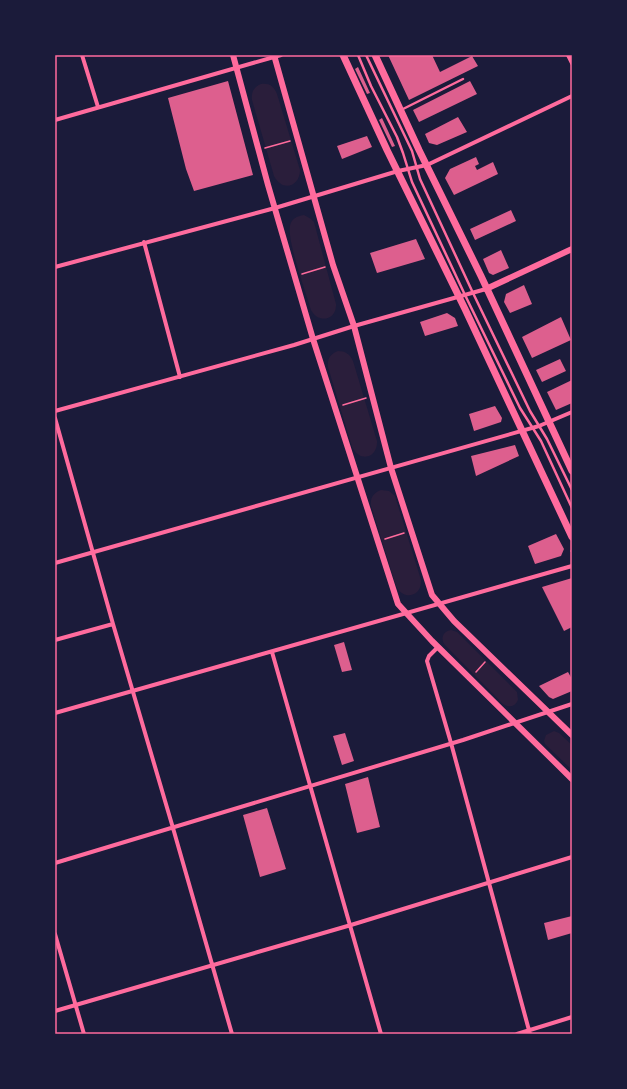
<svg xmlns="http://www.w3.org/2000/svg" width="627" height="1089" viewBox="0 0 627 1089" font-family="'Roboto Serif',serif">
<rect width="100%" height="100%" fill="#1b1b3a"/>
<path fill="#2a1e3b" d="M 261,84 C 269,83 274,86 277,94 L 300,170 C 300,187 282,192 274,176 L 252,100 C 251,92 254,87 261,84 Z
M 304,215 L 311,219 L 314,222 L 336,304 C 337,320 318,324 311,310 C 306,292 287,241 290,226 C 291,219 297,216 304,215 Z
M 338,351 C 345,351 350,354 353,361 L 377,441 C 378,458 360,463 352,447 L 328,367 C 327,359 330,354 338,351 Z
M 381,490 L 389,491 L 395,496 L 421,580 C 422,597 403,601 396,586 L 371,506 C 370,498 373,493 381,490 Z
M 451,630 L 457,632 L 517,692 L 518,700 C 515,707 509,708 503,704 L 445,645 C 440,639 443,631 451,630 Z
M 554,731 L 559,733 L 572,745 L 572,770 L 545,744 L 544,741 L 546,735 Z"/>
<path fill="#dd5f8e" d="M 388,55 L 432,55 L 440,72 L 472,56 L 478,66 L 409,100 Z
M 358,67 L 370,93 L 367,94 L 355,69 Z
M 228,81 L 253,175 L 194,191 L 186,169 L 168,98 Z
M 470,81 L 477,94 L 419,122 L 413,110 Z
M 458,117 L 467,132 L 437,145 L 429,143 L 425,134 Z
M 382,118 L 395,146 L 392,147 L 379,120 Z
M 367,136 L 372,147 L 342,159 L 337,146 Z
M 476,157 L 479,164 L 475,166 L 477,170 L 493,162 L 498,174 L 454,195 L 445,178 L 450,169 Z
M 511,210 L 516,221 L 475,240 L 470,229 Z
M 416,239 L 425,259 L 377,273 L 370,253 Z
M 501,250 L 509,268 L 493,275 L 489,273 L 483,259 Z
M 524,285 L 532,304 L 510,313 L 504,302 L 506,294 Z
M 447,313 L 455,318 L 458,326 L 425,336 L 420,322 Z
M 561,317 L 571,340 L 532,358 L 522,337 Z
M 560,359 L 566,371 L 542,382 L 536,370 Z
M 572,380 L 572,403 L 556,410 L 547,392 Z
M 495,406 L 502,418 L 501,422 L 474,431 L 469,414 Z
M 515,445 L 519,456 L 476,476 L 471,456 Z
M 556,534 L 564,549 L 561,556 L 535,564 L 528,546 Z
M 572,578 L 572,627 L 564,631 L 542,587 Z
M 344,642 L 352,670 L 342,672 L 334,645 Z
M 568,672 L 572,679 L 572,691 L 553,699 L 549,697 L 539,686 Z
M 345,733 L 354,761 L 342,765 L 333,736 Z
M 368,777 L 380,827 L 357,833 L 345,784 Z
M 267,808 L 286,869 L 260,877 L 243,815 Z
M 572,916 L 572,933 L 548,940 L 544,923 Z"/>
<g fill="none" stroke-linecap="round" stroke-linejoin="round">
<path stroke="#ff6b9d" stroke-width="1.5" d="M 265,148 L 290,141
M 302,274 L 325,267
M 343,405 L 366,398
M 385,539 L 404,533
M 571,551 L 572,551
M 476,672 L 485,662"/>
<path stroke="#ff6b9d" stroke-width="2.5" d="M 358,55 L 371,86 L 397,137 L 403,153 L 412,182 L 465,295 L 520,408 L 541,441 L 572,508
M 366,55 L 412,151 L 420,179 L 473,293 L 530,411 L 547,439 L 572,490
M 401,110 L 463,79"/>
<path stroke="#ff6b9d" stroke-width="4" d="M 82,55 L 98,107
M 568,55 L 572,63
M 55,120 L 281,55
M 144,242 L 180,377
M 55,267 L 275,208 L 398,171 L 427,165 L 572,96
M 55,411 L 294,345 L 354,326 L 486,289
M 55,418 L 113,624 L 173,828 L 232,1034
M 55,563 L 539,426 L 572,412
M 55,640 L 113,624
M 438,647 L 429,656 L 427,661 L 451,743 L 530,1034
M 272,652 L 381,1034
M 55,713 L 572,566
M 55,863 L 463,740 L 572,704
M 55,934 L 84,1034
M 55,1011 L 351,925 L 572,857
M 517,1034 L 572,1017"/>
<path stroke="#ff6b9d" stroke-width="6" d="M 233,55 L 268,185 L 313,339 L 398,604 L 432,641 L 572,779
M 274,55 L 333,265 L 354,326 L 391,468 L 432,595 L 454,621 L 572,735
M 486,289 L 572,249"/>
<path stroke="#ff6b9d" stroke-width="7" d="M 343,55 L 387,150 L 465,309 L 572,537
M 375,55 L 419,150 L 481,276 L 572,471"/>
</g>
<rect width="627" height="1089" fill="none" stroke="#1b1b3a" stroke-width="112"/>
<rect x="56" y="56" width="515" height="977" fill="none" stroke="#ff6b9d" stroke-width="1.5"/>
</svg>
